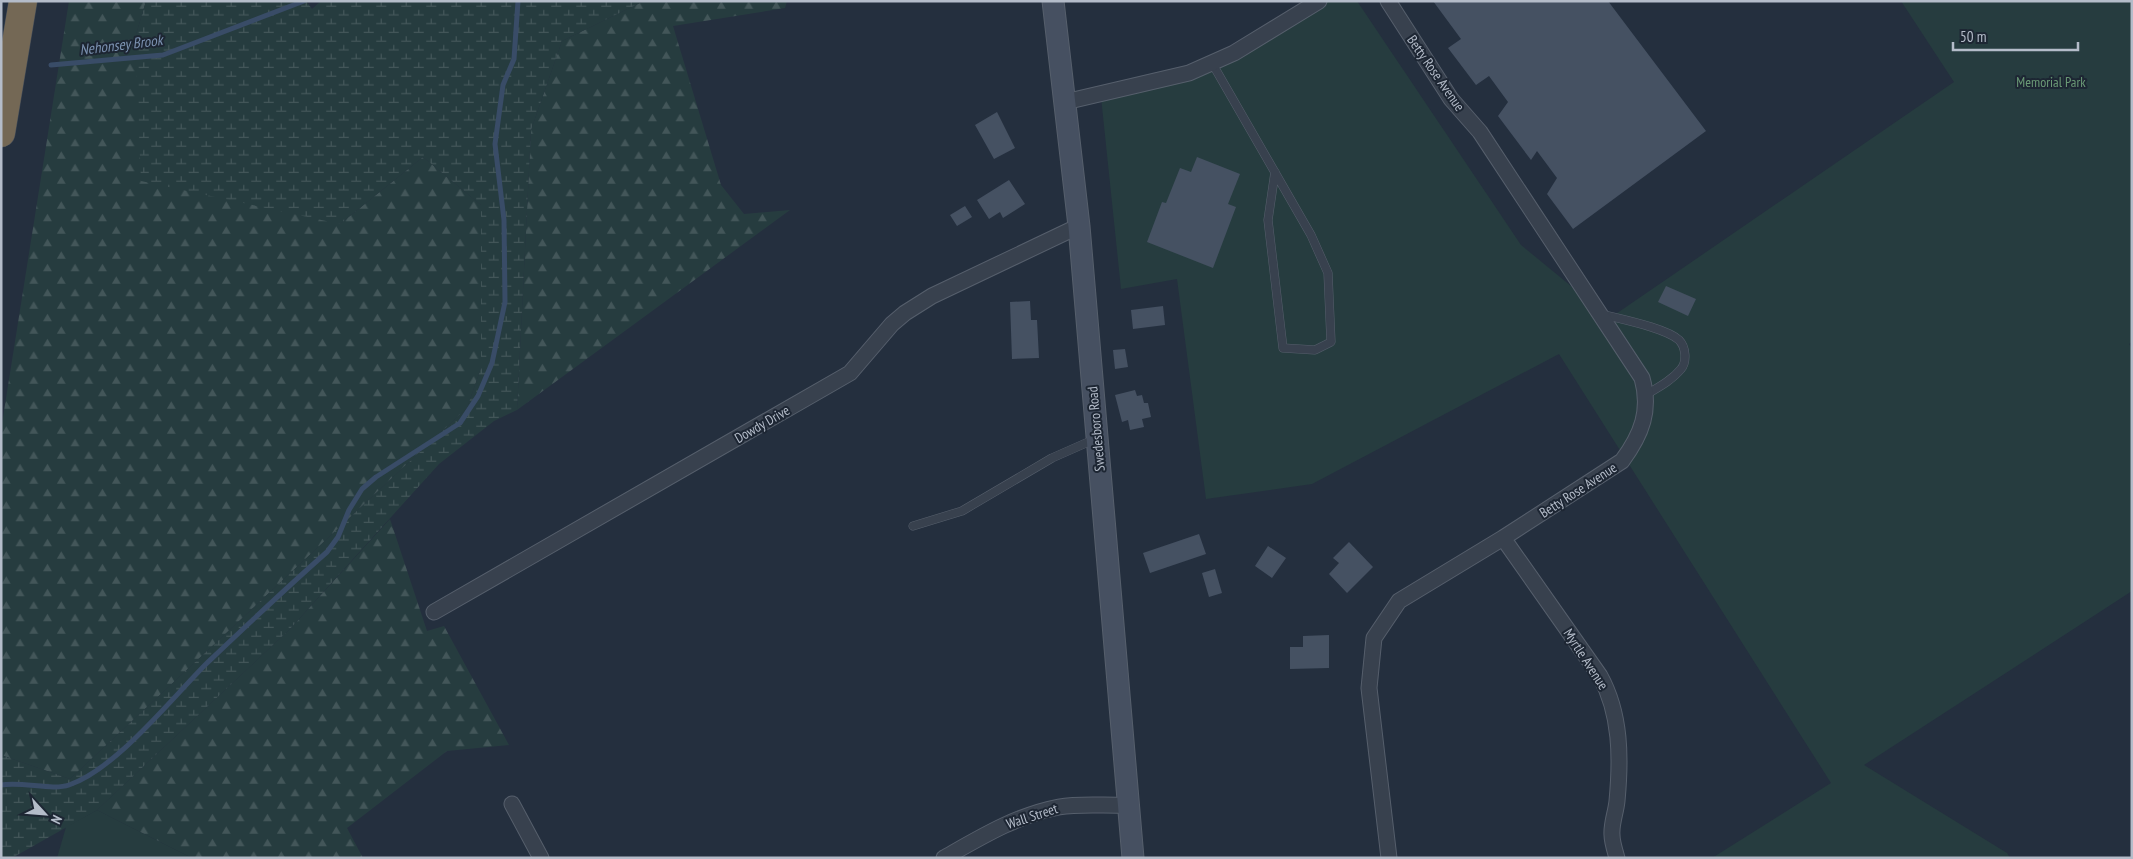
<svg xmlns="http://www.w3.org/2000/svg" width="2133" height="859" viewBox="0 0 2133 859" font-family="'PT Sans Narrow',sans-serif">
<defs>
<pattern id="forest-firs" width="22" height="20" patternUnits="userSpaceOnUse" patternTransform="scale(1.25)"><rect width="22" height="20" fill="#263c3f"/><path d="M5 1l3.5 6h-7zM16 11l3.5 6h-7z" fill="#435659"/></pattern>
<pattern id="wetland-marsh" width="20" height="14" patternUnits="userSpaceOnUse" patternTransform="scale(1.25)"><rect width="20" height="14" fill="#263c3f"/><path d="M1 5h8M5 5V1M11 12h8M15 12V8" fill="none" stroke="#435659"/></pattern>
</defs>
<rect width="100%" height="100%" fill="#242f3e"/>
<path fill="#263c3f" d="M 1326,1 L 1357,1 L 1521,245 L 1610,318 L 1954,82 L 1901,1 L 2132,1 L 2132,342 L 2129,344 L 2132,348 L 2132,591 L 1864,765 L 2007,853 L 2010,858 L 1712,858 L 1831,783 L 1559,354 L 1312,484 L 1206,499 L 1177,279 L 1121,289 L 1101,97 L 1211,69 Z
M 97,810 L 192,858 L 57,858 L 66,827 Z"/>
<path fill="url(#forest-firs)" d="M 69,1 L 146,1 L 135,38 L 340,224 L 423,157 L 481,205 L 481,368 L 467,408 L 70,779 L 1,755 L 1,430 Z
M 644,1 L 787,1 L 785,8 L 673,26 L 721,185 L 744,214 L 790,210 L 517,410 L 531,130 L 562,41 Z
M 390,519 L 427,631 L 444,626 L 509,745 L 447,751 L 347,828 L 363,858 L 192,858 L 97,810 L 289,630 Z"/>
<path fill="url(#wetland-marsh)" d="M 146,1 L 306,1 L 312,9 L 321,1 L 644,1 L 562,41 L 531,130 L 517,410 L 494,421 L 439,464 L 289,630 L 97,810 L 12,858 L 1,858 L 1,755 L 70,779 L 467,408 L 481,368 L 481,205 L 423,157 L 340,224 L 141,181 L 135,38 Z"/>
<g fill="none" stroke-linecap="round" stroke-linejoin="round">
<path stroke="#394c67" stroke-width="5" d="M 51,65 L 163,55 L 304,1
M 1,785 C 22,781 52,791 69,785 C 116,769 171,699 207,663 C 246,626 286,588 327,552 L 338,537 L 349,510 L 362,489 L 376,477 L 460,423 L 478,396 L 492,363 L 505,302 L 504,220 L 495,144 L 503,85 L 514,59 L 518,1"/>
</g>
<path fill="#455162" d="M 1433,1 L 1608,1 L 1706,131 L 1573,229 L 1547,194 L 1557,178 L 1537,151 L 1531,160 L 1498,116 L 1508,102 L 1489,76 L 1476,85 L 1448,48 L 1461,39 Z
M 997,112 L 1015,148 L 994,159 L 975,125 Z
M 1197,157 L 1240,174 L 1228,204 L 1236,207 L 1213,268 L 1147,242 L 1162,202 L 1166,203 L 1180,168 L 1191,172 Z
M 1009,180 L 1025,204 L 1003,218 L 1000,212 L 989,219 L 977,200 Z
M 965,206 L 972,217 L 957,226 L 950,215 Z
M 1666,286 L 1696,299 L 1688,316 L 1658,302 Z
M 1030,301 L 1031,320 L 1037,320 L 1039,358 L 1012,359 L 1010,302 Z
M 1163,306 L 1165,325 L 1133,329 L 1131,310 Z
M 1125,349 L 1128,367 L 1115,369 L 1113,350 Z
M 1135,390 L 1137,396 L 1142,395 L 1144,403 L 1148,403 L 1151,417 L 1142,419 L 1144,427 L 1130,430 L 1128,420 L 1122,422 L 1115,395 Z
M 1199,534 L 1206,554 L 1150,573 L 1143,553 Z
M 1349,542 L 1373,567 L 1347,593 L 1329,574 L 1339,563 L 1333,558 Z
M 1268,546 L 1286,558 L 1272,578 L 1255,566 Z
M 1215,569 L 1222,593 L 1209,597 L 1202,573 Z
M 1329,635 L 1329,668 L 1290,669 L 1290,647 L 1303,647 L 1303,636 Z"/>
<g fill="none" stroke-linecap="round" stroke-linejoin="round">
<defs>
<path id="lane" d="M 1212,63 L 1311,235 L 1328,273 L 1331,342 L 1315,350 L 1283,348 L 1268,220 L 1275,172
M 1601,314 C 1620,319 1666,328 1679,340 C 1686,347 1687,362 1681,369 C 1672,380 1659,387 1647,394
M 913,526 L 962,511 L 1052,458 L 1095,439"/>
<path id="street" d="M 1388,1 L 1451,99 L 1480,132 L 1642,378 C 1651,410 1642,434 1622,461 L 1503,538 L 1399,601 L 1374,638 L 1369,688 L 1389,858
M 1065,102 L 1189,73 L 1234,53 L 1319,1
M 1503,538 L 1600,676 C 1621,714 1621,758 1617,801 C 1616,812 1611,824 1612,835 C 1612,842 1615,851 1617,858
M 434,612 L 850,373 L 892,324 L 905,313 L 932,296 L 1079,226
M 512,804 L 541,858
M 944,858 C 981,837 1017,815 1059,807 C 1081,803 1106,806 1128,805"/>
<path id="secondary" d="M 1053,1 L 1079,226 L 1133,858"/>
<path id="highway" d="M 1,133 L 23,1"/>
</defs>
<use href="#lane" stroke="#565f6c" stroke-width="9"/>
<use href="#street" stroke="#565f6c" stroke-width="17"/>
<use href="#secondary" stroke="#565f6c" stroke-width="23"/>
<use href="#highway" stroke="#434c59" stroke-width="29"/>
<use href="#lane" stroke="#38414e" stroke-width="8"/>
<use href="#street" stroke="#38414e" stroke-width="15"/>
<use href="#secondary" stroke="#465061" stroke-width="21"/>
<use href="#highway" stroke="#746855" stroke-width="28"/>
</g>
<g text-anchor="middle" stroke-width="4" stroke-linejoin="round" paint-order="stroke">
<g font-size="14" fill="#b4bcc9" stroke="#1d2633">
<text transform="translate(1436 73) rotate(55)" y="5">Betty Rose Avenue</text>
<text transform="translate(762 424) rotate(-30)" y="5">Dowdy Drive</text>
<text transform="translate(1096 429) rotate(-95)" y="5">Swedesboro Road</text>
<text transform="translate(1578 490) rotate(-33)" y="5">Betty Rose Avenue</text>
<text transform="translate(1586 659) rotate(57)" y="5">Myrtle Avenue</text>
<text transform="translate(1032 816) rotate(-18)" y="5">Wall Street</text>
</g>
<g font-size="14" fill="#6b9a76" stroke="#1d2633">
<text x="2051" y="87">Memorial Park</text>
</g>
<g font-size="15" font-style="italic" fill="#7c92b1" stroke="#1d2633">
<text transform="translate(121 45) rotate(-7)" y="5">Nehonsey Brook</text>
</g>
</g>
<rect width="2133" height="859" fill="none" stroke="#b4bcc9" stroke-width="5"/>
<g transform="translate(45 814) rotate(116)" stroke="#1d2633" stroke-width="4" paint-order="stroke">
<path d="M0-4L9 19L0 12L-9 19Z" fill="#b4bcc9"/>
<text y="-8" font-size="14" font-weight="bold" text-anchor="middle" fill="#b4bcc9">N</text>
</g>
<path d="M1953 42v8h125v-8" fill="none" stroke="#b4bcc9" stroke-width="2.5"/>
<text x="1960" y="42" font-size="15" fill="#b4bcc9" stroke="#1d2633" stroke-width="4" paint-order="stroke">50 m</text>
</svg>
